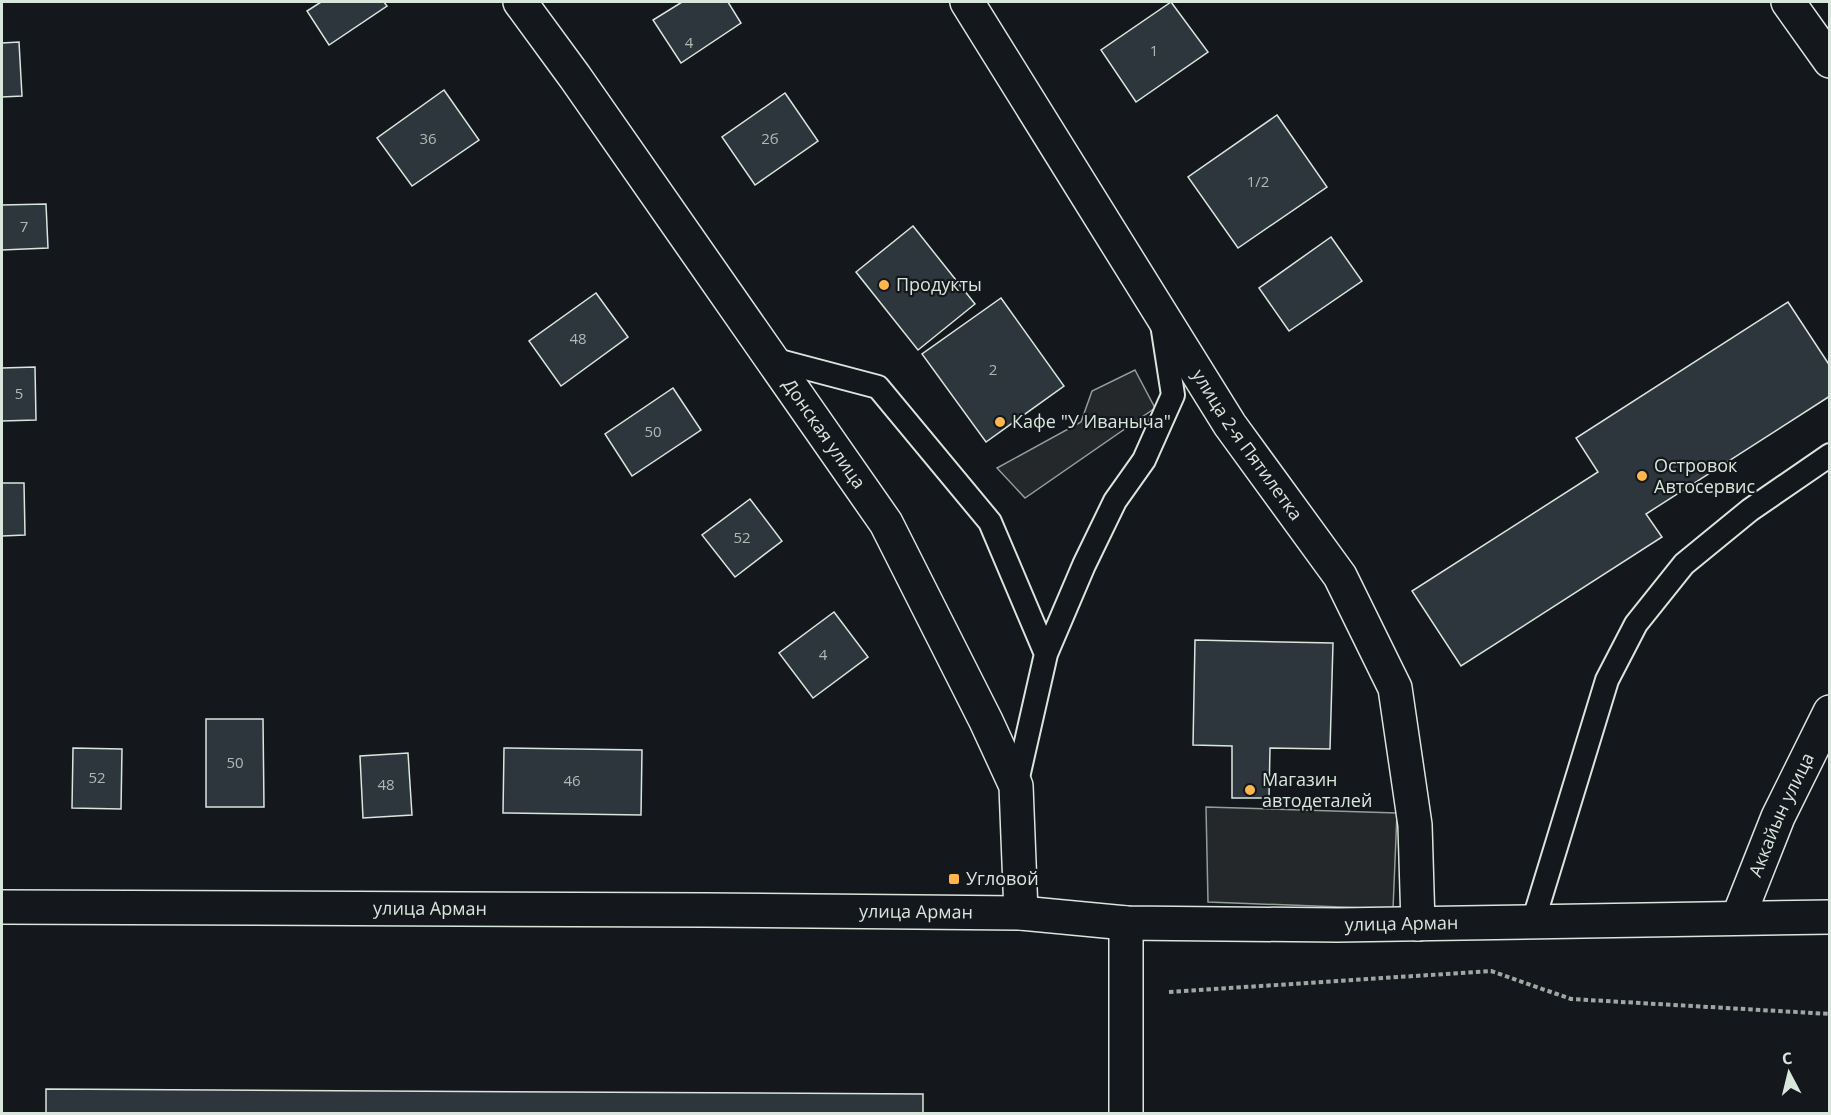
<svg xmlns="http://www.w3.org/2000/svg" width="1831" height="1115" viewBox="0 0 1831 1115" font-family="'Open Sans',sans-serif">
<rect width="100%" height="100%" fill="#14181c"/>
<path fill="#24282b" stroke="#939e99" stroke-width="1.5" d="M 1135,370 L 1155,408 L 1025,498 L 997,468 L 1081,422 L 1092,391 Z
M 1206,807 L 1397,813 L 1393,909 L 1208,902 Z"/>
<path fill="#2c363c" stroke="#d8e6dc" stroke-width="1.5" d="M 321,2 L 384,2 L 387,6 L 329,45 L 307,11 Z
M 682,2 L 728,2 L 741,23 L 681,63 L 653,20 Z
M 1171,2 L 1208,52 L 1136,102 L 1101,50 Z
M 19,42 L 22,96 L 2,97 L 2,43 Z
M 444,90 L 479,140 L 412,186 L 377,138 Z
M 785,93 L 818,141 L 755,185 L 722,137 Z
M 1277,115 L 1327,187 L 1238,248 L 1188,177 Z
M 46,204 L 48,248 L 2,250 L 2,205 Z
M 913,226 L 975,304 L 918,350 L 856,272 Z
M 1331,237 L 1362,281 L 1289,331 L 1259,288 Z
M 596,293 L 628,337 L 561,386 L 529,341 Z
M 1001,298 L 1064,386 L 986,442 L 922,354 Z
M 1788,302 L 1830,366 L 1830,396 L 1646,514 L 1662,537 L 1461,666 L 1412,591 L 1598,472 L 1576,438 Z
M 35,367 L 36,420 L 2,421 L 2,368 Z
M 673,388 L 701,430 L 632,476 L 605,434 Z
M 2,483 L 24,483 L 25,535 L 2,536 Z
M 750,499 L 782,541 L 735,577 L 702,535 Z
M 834,612 L 868,657 L 813,698 L 779,653 Z
M 1195,640 L 1333,643 L 1330,749 L 1270,748 L 1269,798 L 1232,798 L 1232,746 L 1193,745 Z
M 206,719 L 263,719 L 264,807 L 206,807 Z
M 73,748 L 122,749 L 121,809 L 72,808 Z
M 504,748 L 642,750 L 641,815 L 503,813 Z
M 408,753 L 412,815 L 363,818 L 360,756 Z
M 46,1089 L 923,1094 L 923,1114 L 46,1114 Z"/>
<g fill="none" stroke-linecap="round" stroke-linejoin="round">
<defs>
<path id="service" d="M 772,359 L 878,387 L 990,522 L 1046,654
M 1016,786 L 1046,654 L 1084,565 L 1115,501 L 1144,460 L 1173,395 L 1162,324
M 1533,922 L 1607,680 L 1636,624 L 1684,564 L 1750,510 L 1830,455"/>
<g id="minor">
<path id="s1" d="M 520,2 L 575,77 L 886,523 L 986,721 L 1016,786 L 1021,913"/>
<path id="s2" d="M 967,2 L 1230,425 L 1340,576 L 1395,688 L 1415,825 L 1418,924"/>
<path d="M 1788,2 L 1830,61"/>
<path id="s3" d="M 1738,918 L 1778,817 L 1830,712"/>
</g>
<g id="tertiary">
<path id="s4" d="M 2,907 L 705,910 L 1021,913 L 1126,923 L 1338,925 L 1830,917"/>
<path d="M 1126,923 L 1126,1114"/>
</g>
</defs>
<use href="#service" stroke="#d8e6dc" stroke-width="26"/>
<use href="#minor" stroke="#d8e6dc" stroke-width="36"/>
<use href="#tertiary" stroke="#d8e6dc" stroke-width="36"/>
<path stroke="#9da8a2" stroke-width="4" stroke-dasharray="4.5 3" stroke-linecap="butt" d="M 1169,992 L 1491,971 L 1571,999 L 1830,1014"/>
<use href="#service" stroke="#14181c" stroke-width="22"/>
<use href="#minor" stroke="#14181c" stroke-width="33"/>
<use href="#tertiary" stroke="#14181c" stroke-width="33"/>
</g>
<g fill="#ffb74d" stroke="#14181c" stroke-width="2">
<circle cx="884" cy="285" r="6"/>
<circle cx="1000" cy="422" r="6"/>
<circle cx="1642" cy="476" r="6"/>
<circle cx="1250" cy="790" r="6"/>
<rect x="948" y="873" width="12" height="12" rx="3"/>
</g>
<g text-anchor="middle" stroke-width="4.5" stroke-linejoin="round" paint-order="stroke">
<g font-size="15" fill="#adbab4">
<text x="689" y="48">4</text>
<text x="1154" y="56">1</text>
<text x="428" y="144">36</text>
<text x="770" y="144">2б</text>
<text x="1258" y="187">1/2</text>
<text x="24" y="232">7</text>
<text x="578" y="344">48</text>
<text x="993" y="375">2</text>
<text x="19" y="399">5</text>
<text x="653" y="437">50</text>
<text x="742" y="543">52</text>
<text x="823" y="660">4</text>
<text x="235" y="768">50</text>
<text x="97" y="783">52</text>
<text x="572" y="786">46</text>
<text x="386" y="790">48</text>
</g>
<g font-size="18" fill="#d8e6dc" stroke="#14181c" text-anchor="start">
<text x="896" y="291">Продукты</text>
<text x="1012" y="428">Кафе "У Иваныча"</text>
<text x="1654" y="472">Островок<tspan x="1654" dy="21">Автосервис</tspan></text>
<text x="1262" y="786">Магазин<tspan x="1262" dy="21">автодеталей</tspan></text>
<text x="966" y="885">Угловой</text>
</g>
<g font-size="18" fill="#d8e6dc" stroke="#14181c">
<text dy="6" stroke="none"><textPath href="#s1" startOffset="528">Донская улица</textPath></text>
<text dy="6" stroke="none"><textPath href="#s2" startOffset="524">улица 2-я Пятилетка</textPath></text>
<text dy="6" stroke="none"><textPath href="#s3" startOffset="112">Аккайын улица</textPath></text>
<text dy="6" stroke="none"><textPath href="#s4" startOffset="428">улица Арман</textPath></text>
<text dy="6" stroke="none"><textPath href="#s4" startOffset="914">улица Арман</textPath></text>
<text dy="6" stroke="none"><textPath href="#s4" startOffset="1400">улица Арман</textPath></text>
</g>
</g>
<rect width="1831" height="1115" fill="none" stroke="#d8e6dc" stroke-width="6"/>
<g transform="translate(1789 1073) rotate(353)" stroke="#14181c" stroke-width="4.5" paint-order="stroke">
<path d="M0-4.5L10 22L0 15L-10 22Z" fill="#d8e6dc"/>
<text y="-9" font-size="16" font-weight="bold" text-anchor="middle" fill="#d8e6dc">С</text>
</g>
</svg>
